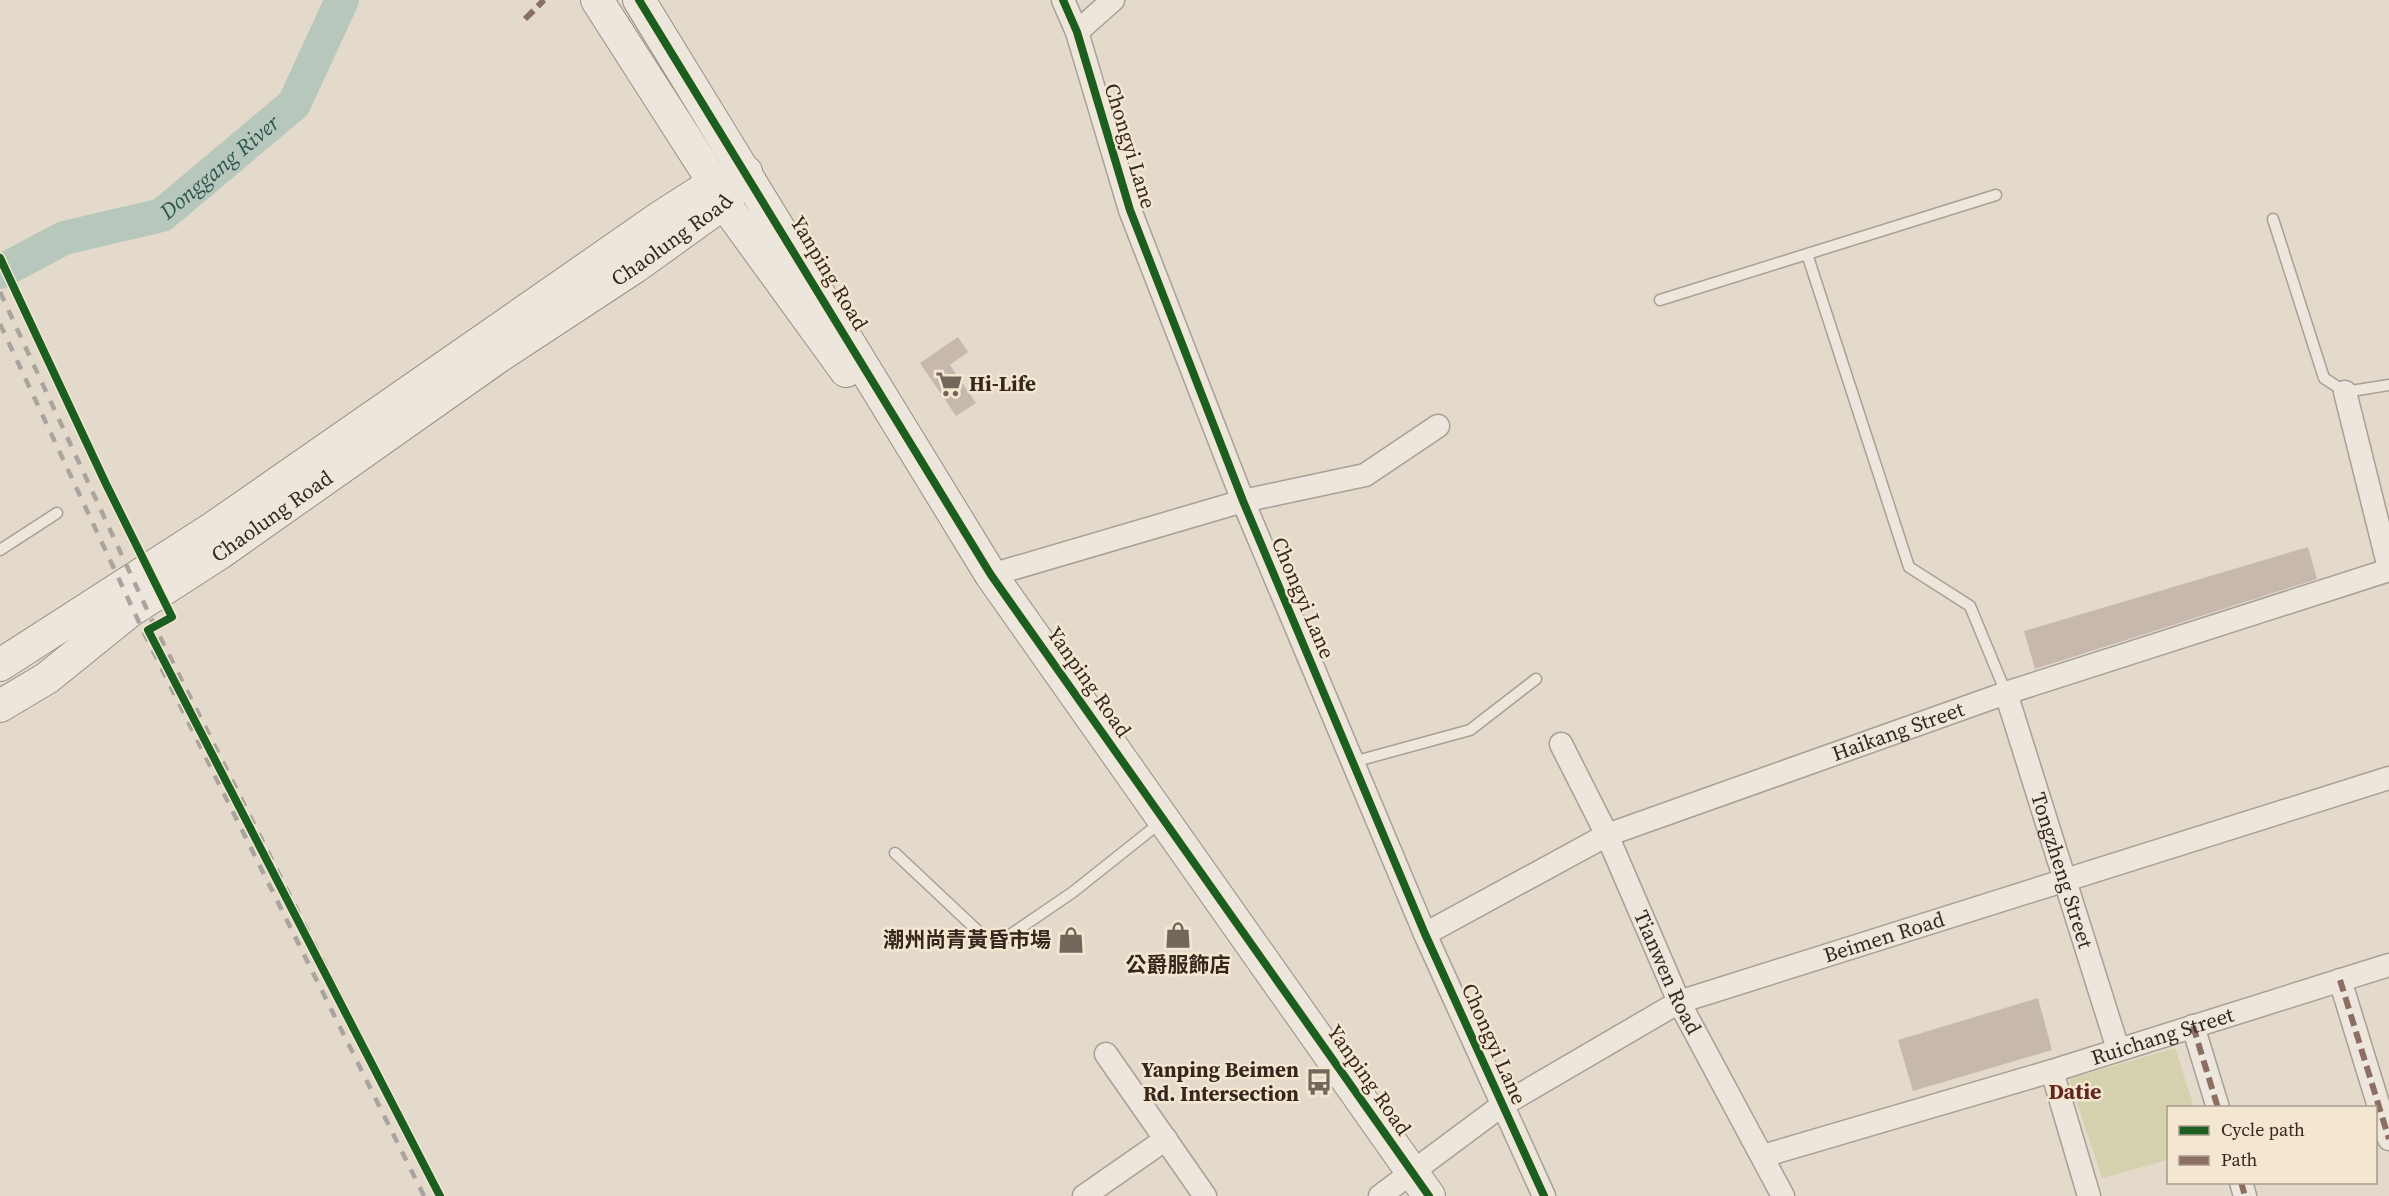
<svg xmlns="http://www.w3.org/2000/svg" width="2389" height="1196" viewBox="0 0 2389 1196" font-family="'Source Serif 4','Noto Sans TC',serif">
<rect width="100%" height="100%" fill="#e3dacc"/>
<path fill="#d5d1ae" d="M 2175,1048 L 2194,1107 L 2168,1108 L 2168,1160 L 2102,1178 L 2069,1079 Z"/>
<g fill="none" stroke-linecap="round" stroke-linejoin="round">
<path stroke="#b7c7bc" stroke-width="34" id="s1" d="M 0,272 L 64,238 L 162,215 L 294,104 L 342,0"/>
</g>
<path fill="#c7b8ad" d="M 958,337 L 968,352 L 950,365 L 976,403 L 956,416 L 920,363 Z
M 2308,547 L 2317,579 L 2035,669 L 2024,631 Z
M 2038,998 L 2052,1050 L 1913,1091 L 1898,1040 Z"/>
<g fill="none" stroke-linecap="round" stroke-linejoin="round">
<defs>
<path id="lane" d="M 2273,219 L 2324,378 L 2345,392 L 2389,385
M 1807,254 L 1909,567 L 1970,606 L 2006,693
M 1660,300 L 1996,195
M 0,550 L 57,513
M 1353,762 L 1470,730 L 1536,679
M 895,853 L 980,933 L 1004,939 L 1073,892 L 1161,822"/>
<g id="street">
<path d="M 1063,0 L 1077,32 L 1130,210 L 1243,501 L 1425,934 L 1544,1196"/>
<path d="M 1077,32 L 1113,0"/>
<path d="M 2345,392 L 2389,568"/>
<path d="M 991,575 L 1243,501 L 1365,475 L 1438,426"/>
<path id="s2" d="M 2006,693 L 2118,1049"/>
<path id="s3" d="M 1561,744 L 1607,835 L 1679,1002 L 1783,1196"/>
<path id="s4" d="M 1425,934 L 1607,835 L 2006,693 L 2389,570"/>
<path d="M 2340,980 L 2389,1139"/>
<path d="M 2193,1026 L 2218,1108"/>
<path d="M 1106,1054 L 1205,1196"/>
<path d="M 2052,1071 L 2089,1196"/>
<path id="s5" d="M 1763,1156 L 2052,1071 L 2389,965"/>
<path d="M 2241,1182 L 2245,1196"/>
<path d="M 1084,1196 L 1166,1139"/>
<path id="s6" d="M 1380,1196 L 1501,1106 L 1679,1002 L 2389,778"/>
</g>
<g id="secondary">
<path d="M 597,0 L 704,167 L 724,203 L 846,371"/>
<path d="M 639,0 L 991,575 L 1429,1196"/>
<path d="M 0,665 L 213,528 L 662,216 L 712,184 L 746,172"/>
<path id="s7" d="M 0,706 L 47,678 L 130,611 L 220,553 L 498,357 L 635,267 L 724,203 L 746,172"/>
</g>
</defs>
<use href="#lane" stroke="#a89f95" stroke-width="13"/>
<use href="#street" stroke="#a89f95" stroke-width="25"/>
<use href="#secondary" stroke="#988f85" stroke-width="34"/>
<use href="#lane" stroke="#ece6dd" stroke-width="10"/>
<use href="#street" stroke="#ece6dd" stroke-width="22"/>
<use href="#secondary" stroke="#ece6dd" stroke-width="32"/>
<path stroke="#aaa49e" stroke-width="4.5" stroke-dasharray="10 10" stroke-linecap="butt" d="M 0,292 L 156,629 L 441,1196
M 0,324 L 145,635 L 424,1196"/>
<path stroke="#8d6e63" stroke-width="6" stroke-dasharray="12 6" stroke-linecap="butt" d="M 525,19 L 544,0
M 2340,980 L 2389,1139
M 2193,1026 L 2218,1108
M 2241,1182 L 2245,1196"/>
<defs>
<path id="cycleway" d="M 639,0 L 991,575 L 1429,1196
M 1063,0 L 1077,32 L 1130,210 L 1243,501 L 1425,934 L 1544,1196
M 0,258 L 106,484 L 172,617 L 148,630 L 440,1196"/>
</defs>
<use href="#cycleway" stroke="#f4e7d1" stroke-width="11"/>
<use href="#cycleway" stroke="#1b5e20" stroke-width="8"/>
</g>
<defs>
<symbol id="supermarket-bare" viewBox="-9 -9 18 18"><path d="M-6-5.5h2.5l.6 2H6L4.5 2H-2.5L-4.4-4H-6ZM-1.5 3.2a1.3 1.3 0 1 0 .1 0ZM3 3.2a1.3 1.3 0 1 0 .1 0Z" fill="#73665b" stroke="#f4e7d1" stroke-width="2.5" paint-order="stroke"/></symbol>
<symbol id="shop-bare" viewBox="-9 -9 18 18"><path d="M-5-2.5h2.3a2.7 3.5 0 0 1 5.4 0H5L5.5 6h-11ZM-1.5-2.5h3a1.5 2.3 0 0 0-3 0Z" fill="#73665b" stroke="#f4e7d1" stroke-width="2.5" paint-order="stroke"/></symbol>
<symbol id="bus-bare" viewBox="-9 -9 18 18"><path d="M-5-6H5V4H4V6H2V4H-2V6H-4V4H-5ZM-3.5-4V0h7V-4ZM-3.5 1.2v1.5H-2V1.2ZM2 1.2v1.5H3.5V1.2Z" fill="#73665b" stroke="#f4e7d1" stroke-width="2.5" paint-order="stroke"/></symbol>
</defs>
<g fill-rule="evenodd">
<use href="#supermarket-bare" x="930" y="365" width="38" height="38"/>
<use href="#shop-bare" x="1159" y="916" width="38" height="38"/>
<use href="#shop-bare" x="1052" y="921" width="38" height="38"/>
<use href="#bus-bare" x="1300" y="1063" width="38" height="38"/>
</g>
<g text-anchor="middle" stroke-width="5" stroke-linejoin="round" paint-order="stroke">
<g font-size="21" fill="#36271e" stroke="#f4e7d1">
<text transform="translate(1130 146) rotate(73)" y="7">Chongyi Lane</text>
<text dy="7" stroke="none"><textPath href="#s7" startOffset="818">Chaolung Road</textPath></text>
<text transform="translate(829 273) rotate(59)" y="7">Yanping Road</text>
<text dy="7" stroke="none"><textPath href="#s7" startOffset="332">Chaolung Road</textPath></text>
<text transform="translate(1303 598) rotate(67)" y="7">Chongyi Lane</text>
<text transform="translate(1089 682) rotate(55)" y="7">Yanping Road</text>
<text dy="7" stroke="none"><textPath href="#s4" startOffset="516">Haikang Street</textPath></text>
<text dy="7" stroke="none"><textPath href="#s2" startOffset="186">Tongzheng Street</textPath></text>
<text dy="7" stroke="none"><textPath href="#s6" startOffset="572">Beimen Road</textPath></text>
<text dy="7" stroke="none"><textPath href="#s3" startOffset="252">Tianwen Road</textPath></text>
<text dy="7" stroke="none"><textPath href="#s5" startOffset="417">Ruichang Street</textPath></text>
<text transform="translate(1494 1044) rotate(66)" y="7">Chongyi Lane</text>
<text transform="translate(1369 1080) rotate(55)" y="7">Yanping Road</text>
</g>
<g font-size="21" font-weight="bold" fill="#36271e" stroke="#f4e7d1" text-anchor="end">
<text x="969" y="391" text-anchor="start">Hi-Life</text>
<text x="1051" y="947">潮州尚青黃昏市場</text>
<text x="1178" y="972" text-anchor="middle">公爵服飾店</text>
<text x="1299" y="1077">Yanping Beimen<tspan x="1299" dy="24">Rd. Intersection</tspan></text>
</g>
<g font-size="22" font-style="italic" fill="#2d554f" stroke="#f4e7d1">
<text dy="8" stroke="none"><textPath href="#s1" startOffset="248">Donggang River</textPath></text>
</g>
<g font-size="22" font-weight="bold" fill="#61261e" stroke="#f4e7d1">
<text x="2075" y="1099">Datie</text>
</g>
</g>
<rect x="2167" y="1106" width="210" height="78" fill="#f4e7d1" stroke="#a89a89" stroke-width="1.5"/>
<rect x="2179" y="1126" width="30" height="9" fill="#1b5e20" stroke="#a89a89" stroke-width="1.5"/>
<text x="2221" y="1136" font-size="18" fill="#36271e">Cycle path</text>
<rect x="2179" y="1156" width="30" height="9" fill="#8d6e63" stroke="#a89a89" stroke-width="1.5"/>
<text x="2221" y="1166" font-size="18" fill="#36271e">Path</text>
</svg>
